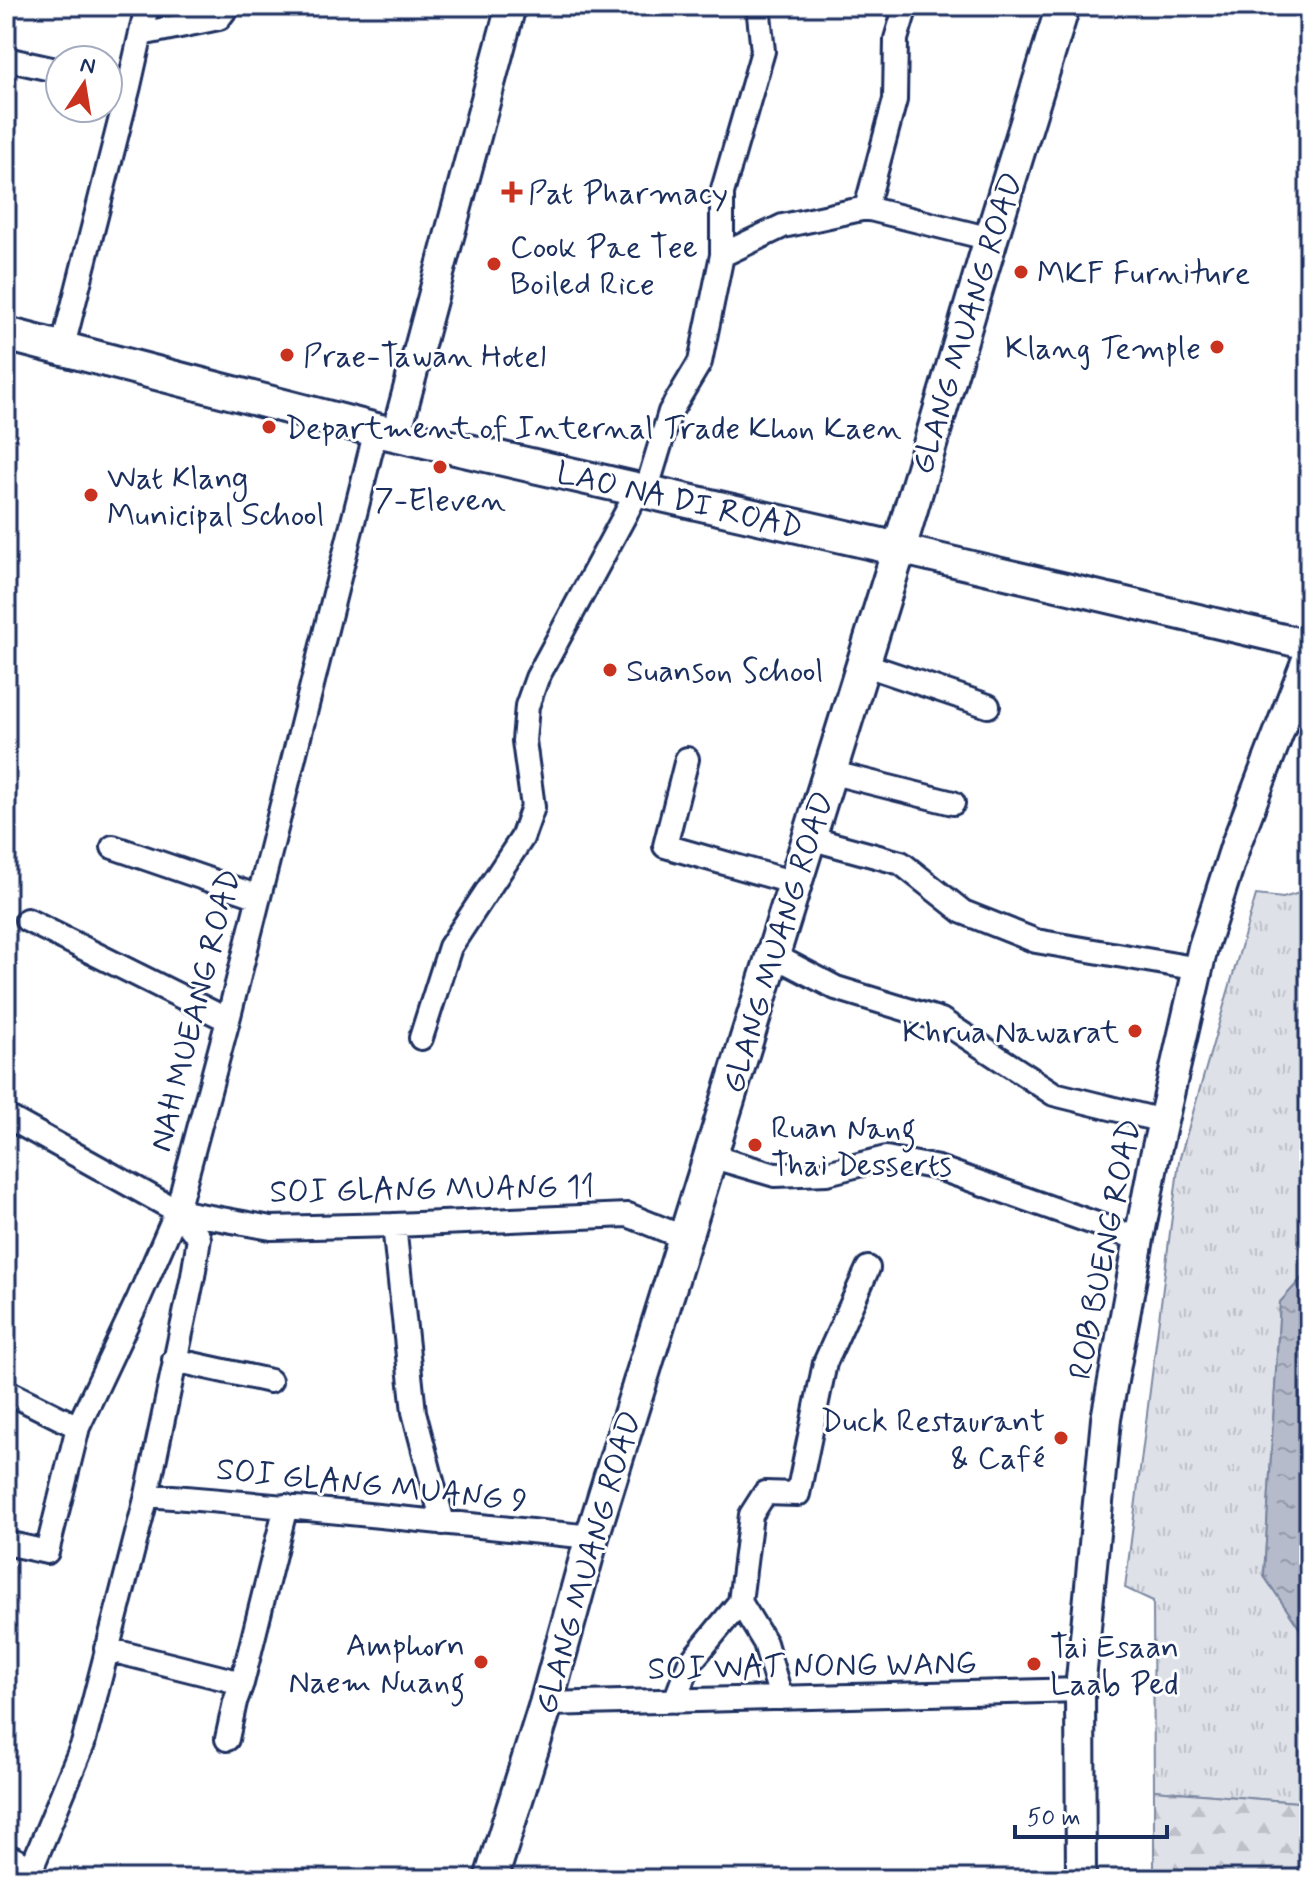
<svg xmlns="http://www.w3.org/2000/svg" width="1315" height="1885" viewBox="0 0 1315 1885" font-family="Mynerve,sans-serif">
<defs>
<pattern id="grass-tufts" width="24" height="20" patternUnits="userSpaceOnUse" patternTransform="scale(2)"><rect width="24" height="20" fill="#dee1e7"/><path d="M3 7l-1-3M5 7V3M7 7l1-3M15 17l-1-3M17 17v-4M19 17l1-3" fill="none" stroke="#bec1c9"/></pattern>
<pattern id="forest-firs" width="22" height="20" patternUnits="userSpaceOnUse" patternTransform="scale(2)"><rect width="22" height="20" fill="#dee1e7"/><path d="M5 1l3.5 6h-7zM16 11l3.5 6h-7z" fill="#bec1c9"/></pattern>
<pattern id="water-ripples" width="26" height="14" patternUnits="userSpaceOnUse" patternTransform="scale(2)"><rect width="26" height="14" fill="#b5bbca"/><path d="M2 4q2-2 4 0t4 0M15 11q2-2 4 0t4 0" fill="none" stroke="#9298a7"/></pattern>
</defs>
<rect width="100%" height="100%" fill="#fff"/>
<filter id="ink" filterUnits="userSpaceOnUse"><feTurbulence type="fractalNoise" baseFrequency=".0125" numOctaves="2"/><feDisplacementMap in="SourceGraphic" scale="16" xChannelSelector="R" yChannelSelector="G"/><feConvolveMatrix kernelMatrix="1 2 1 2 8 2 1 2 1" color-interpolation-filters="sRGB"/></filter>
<g filter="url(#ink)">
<path fill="url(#grass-tufts)" stroke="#7c88a2" stroke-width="2" d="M 1309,890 L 1309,1270 L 1280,1303 L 1264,1576 L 1309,1642 L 1309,1803 L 1154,1790 L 1153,1601 L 1125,1588 L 1179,1161 L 1256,895 L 1283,898 Z"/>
<path fill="url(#forest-firs)" stroke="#7c88a2" stroke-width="2" d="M 1154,1790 L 1309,1803 L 1309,1879 L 1148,1879 L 1154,1872 Z"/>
<path fill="url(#water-ripples)" stroke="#77839f" stroke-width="2" d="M 1309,1270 L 1309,1642 L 1264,1576 L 1280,1302 Z"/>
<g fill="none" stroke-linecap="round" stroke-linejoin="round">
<defs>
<path id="minor" d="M 141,34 L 219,18 L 228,6
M 6,59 L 60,71
M 108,82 L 129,86
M 866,208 L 895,100 L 896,39 L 906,6
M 722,255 L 783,226 L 866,208 L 991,239
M 62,350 L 129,86 L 147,6
M 646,491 L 670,412 L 700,362 L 722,255 L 722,193 L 763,51 L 758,6
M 863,664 L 988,706
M 687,759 L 665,846 L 795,883
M 829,772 L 953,803
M 809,838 L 901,863 L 963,912 L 1036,941 L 1199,969
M 113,847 L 259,897
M 27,920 L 228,1020
M 773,955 L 836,988 L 941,1020 L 1054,1094 L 1163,1121
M 421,1038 L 450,947 L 522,838 L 533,807 L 524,741 L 527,706 L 537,678 L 639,489
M 6,1116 L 177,1211 L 271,1228 L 394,1225 L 628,1215 L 685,1238
M 710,1156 L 775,1175 L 827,1173 L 886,1158 L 938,1168 L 1139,1239
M 394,1225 L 414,1412 L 443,1523
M 174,1360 L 270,1381
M 6,1391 L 78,1427
M 147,1495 C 295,1506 443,1523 592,1537
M 6,1543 L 47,1552 L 78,1427 L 138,1300 L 177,1211 L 228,1020 L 376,430
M 740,1602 L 765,1643 L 781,1698
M 106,1649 L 242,1683
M 675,1701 L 689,1664 L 740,1602 L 751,1515 L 765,1493 L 798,1494 L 825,1363 L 868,1268
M 546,1704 L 1080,1690
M 227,1739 L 235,1702 L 242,1683 L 286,1506
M 6,1855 L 32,1868
M 27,1879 L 83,1744 L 147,1495 L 193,1276 L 199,1238 L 177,1211"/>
<path id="tertiary" d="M 396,434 L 511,6
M 899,549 L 1309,645
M 1081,1879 L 1080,1690 L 1106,1419 L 1139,1239 L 1154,1160 L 1203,947 L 1236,844 L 1309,654"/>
<path id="secondary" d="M 6,334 L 376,430 L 899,549
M 491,1879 L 546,1704 L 592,1537 L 899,549 L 991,239 L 1063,6"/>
</defs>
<use href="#minor" stroke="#1b2f5e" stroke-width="28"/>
<use href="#tertiary" stroke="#1b2f5e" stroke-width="34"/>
<use href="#secondary" stroke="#1b2f5e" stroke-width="38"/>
<use href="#minor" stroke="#fff" stroke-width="22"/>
<use href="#tertiary" stroke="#fff" stroke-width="28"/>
<use href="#secondary" stroke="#fff" stroke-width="32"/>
</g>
</g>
<g fill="#c8321e" stroke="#fff" stroke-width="3">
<path d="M508 180h8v8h8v8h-8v8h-8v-8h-8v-8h8z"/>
<circle cx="494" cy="264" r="8"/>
<circle cx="1021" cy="272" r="8"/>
<circle cx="1217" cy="347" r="8"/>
<circle cx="287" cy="355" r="8"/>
<circle cx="269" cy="427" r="8"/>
<circle cx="440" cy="467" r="8"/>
<circle cx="91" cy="495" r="8"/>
<circle cx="610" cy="670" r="8"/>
<circle cx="1135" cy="1031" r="8"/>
<circle cx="755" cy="1145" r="8"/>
<circle cx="1061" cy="1438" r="8"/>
<circle cx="481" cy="1662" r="8"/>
<circle cx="1034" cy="1664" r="8"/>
</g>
<g text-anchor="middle" stroke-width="6" stroke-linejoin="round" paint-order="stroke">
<g font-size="32" fill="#1b2f5e" stroke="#fff" text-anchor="start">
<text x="528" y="203">Pat Pharmacy</text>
<text x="510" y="257">Cook Pae Tee<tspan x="510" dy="37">Boiled Rice</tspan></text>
<text x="1037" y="283">MKF Furniture</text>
<text x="1201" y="358" text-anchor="end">Klang Temple</text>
<text x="303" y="366">Prae-Tawan Hotel</text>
<text x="285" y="438">Department of Internal Trade Khon Kaen</text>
<text x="107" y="488">Wat Klang<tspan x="107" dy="37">Municipal School</tspan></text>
<text x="440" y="510" text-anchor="middle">7-Eleven</text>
<text x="626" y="681">Suanson School</text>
<text x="1119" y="1042" text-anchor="end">Khrua Nawarat</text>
<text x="771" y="1138">Ruan Nang<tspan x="771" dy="37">Thai Desserts</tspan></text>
<text x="1045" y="1431" text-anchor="end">Duck Restaurant<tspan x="1045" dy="37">&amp; Café</tspan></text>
<text x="465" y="1655" text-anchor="end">Amphorn<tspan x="465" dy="37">Naem Nuang</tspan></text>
<text x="1050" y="1657">Tai Esaan<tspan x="1050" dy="37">Laab Ped</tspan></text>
</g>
<g font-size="32" fill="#1b2f5e" stroke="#fff">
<text transform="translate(966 323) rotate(-73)" y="11">GLANG MUANG ROAD</text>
<text transform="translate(680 499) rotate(13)" y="11">LAO NA DI ROAD</text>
<text transform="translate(777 942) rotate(-73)" y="11">GLANG MUANG ROAD</text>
<text transform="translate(194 1010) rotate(-76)" y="11">NAH MUEANG ROAD</text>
<text transform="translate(432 1188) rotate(-1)" y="11">SOI GLANG MUANG 11</text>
<text transform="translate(1104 1249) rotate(-79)" y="11">ROB BUENG ROAD</text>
<text transform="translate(372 1484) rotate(6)" y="11">SOI GLANG MUANG 9</text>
<text transform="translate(587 1562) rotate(-74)" y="11">GLANG MUANG ROAD</text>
<text transform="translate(812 1665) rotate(-1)" y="11">SOI WAT NONG WANG</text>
</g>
</g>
<rect width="1315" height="1885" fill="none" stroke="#fff" stroke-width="32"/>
<rect x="16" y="16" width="1283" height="1853" fill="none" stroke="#1b2f5e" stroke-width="3" filter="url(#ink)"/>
<g transform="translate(84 84) rotate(12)"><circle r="38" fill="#ffffff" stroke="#a4acbf" stroke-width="2"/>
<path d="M0-6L14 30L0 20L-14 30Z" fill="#c8321e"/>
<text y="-12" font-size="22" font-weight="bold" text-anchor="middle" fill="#1b2f5e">N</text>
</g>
<path d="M1015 1825v12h152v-12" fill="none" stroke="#1b2f5e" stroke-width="4"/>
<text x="1027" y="1825" font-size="24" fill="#1b2f5e" stroke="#ffffff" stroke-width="6" paint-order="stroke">50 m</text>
</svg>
